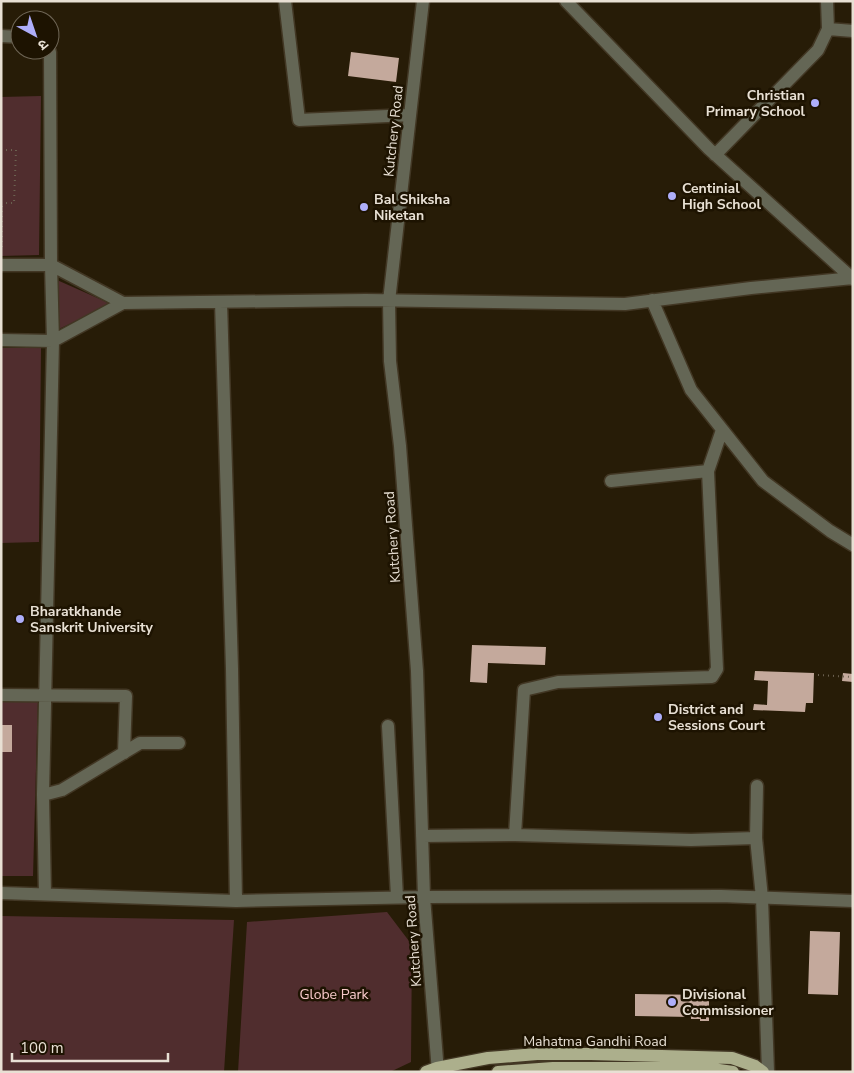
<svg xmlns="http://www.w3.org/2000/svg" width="854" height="1073" viewBox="0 0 854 1073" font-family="'Nunito Sans','Noto Sans Devanagari',sans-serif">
<rect width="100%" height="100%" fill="#271c07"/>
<path fill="#502d2e" d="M 41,96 L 39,255 L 1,256 L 1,97 Z
M 57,280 L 111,304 L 59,329 Z
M 1,348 L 41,348 L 39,542 L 1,543 Z
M 1,695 L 38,697 L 33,876 L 1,876 Z
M 387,912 L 412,945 L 411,1062 L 390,1072 L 238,1072 L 247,922 Z
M 1,916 L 234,920 L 224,1072 L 1,1072 Z"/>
<path fill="#c4a99c" d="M 351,52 L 399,58 L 396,82 L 348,76 Z
M 472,645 L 546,647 L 545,665 L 488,663 L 487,683 L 470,682 Z
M 755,671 L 814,673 L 813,703 L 806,703 L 805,712 L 753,710 L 754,704 L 767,705 L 768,681 L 754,680 Z
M 843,673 L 853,674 L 853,682 L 842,681 Z
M 1,725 L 12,725 L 12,752 L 1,752 Z
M 810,931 L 840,932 L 838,995 L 808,994 Z
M 635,994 L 709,995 L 709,1021 L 700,1021 L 700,1019 L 706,1019 L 706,1010 L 705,1010 L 705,1013 L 701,1013 L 701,1019 L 691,1019 L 691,1017 L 635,1016 Z"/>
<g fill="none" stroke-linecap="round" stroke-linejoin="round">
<defs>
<path id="minor" d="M 285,1 L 299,120 L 410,115
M 423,1 L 389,301 L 390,361 L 400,446 L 417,671 L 424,897 L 438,1072
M 566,1 L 709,149 L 853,279
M 828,29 L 853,31
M 1,36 L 20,37
M 715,155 L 818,50 L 828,29 L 827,1
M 1,265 L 51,265 L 123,303
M 652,300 L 691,390 L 763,481 L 830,531 L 853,545
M 221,302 L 232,669 L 236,901
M 1,340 L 53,341 L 123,303 L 366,300 L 625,304 L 751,288 L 853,278
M 611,481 L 708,471
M 1,695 L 126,696 L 124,753
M 388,726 L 397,897
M 757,786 L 756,838 L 762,898 L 768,1072
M 43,795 L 62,790 L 140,743 L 179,743
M 515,835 L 524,690 L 558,682 L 712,677 L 717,669 L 708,471 L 722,430
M 422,836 L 515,835 L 691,840 L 756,838
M 1,893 L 236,901 L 424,897 L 721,896 L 853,901
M 45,894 L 43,795 L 53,341 L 51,265 L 50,52 L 48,50"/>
<path id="major" d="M 426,1072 L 437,1068 L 488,1058 L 537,1054 L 591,1054 L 732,1058 L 755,1066 L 763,1072
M 498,1072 L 553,1068 L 705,1068 L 733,1072"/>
</defs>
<use href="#minor" stroke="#423724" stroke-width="15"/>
<use href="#major" stroke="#423724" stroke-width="15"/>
<path stroke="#6b6150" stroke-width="2" stroke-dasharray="1 4" stroke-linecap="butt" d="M 1,150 L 16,150 L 14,203 L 1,203
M 2,247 L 2,203
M 818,675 L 853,677"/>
<use href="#minor" stroke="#646655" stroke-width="12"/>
<use href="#major" stroke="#acaf8c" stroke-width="12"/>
</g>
<g fill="#aeaefa" stroke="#1d1301" stroke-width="2">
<circle cx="815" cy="103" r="5"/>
<circle cx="672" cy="196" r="5"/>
<circle cx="364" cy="207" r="5"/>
<circle cx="20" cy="619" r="5"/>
<circle cx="658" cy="717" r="5"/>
<circle cx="672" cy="1002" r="5"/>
</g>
<g text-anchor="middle" stroke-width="5" stroke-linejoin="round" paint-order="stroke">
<g font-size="14" font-weight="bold" fill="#e8e0d4" stroke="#1d1301" text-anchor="start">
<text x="805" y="100" text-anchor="end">Christian<tspan x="805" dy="16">Primary School</tspan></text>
<text x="682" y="193">Centinial<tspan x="682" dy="16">High School</tspan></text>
<text x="374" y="204">Bal Shiksha<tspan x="374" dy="16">Niketan</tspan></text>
<text x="30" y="616">Bharatkhande<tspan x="30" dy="16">Sanskrit University</tspan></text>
<text x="668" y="714">District and<tspan x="668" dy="16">Sessions Court</tspan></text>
<text x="682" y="999">Divisional<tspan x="682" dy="16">Commissioner</tspan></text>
</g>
<g font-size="14" fill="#e8e0d4" stroke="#1d1301">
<text transform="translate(393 131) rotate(-84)" y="5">Kutchery Road</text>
<text transform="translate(392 537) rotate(-94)" y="5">Kutchery Road</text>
<text transform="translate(413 941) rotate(-94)" y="5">Kutchery Road</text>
<text x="595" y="1046">Mahatma Gandhi Road</text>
</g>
<g font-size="14" fill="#f7c9c9" stroke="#1d1301">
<text x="334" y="999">Globe Park</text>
</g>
</g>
<rect width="854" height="1073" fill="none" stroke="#e8e0d4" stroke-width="5"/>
<g transform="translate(35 35) rotate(140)"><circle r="24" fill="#1d1301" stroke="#6e6555"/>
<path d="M0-4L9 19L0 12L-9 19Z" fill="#aeaefa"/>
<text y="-8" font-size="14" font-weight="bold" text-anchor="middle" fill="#e8e0d4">उ</text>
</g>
<path d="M12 1053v8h156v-8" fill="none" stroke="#e8e0d4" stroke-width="2.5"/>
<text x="20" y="1053" font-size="15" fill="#e8e0d4" stroke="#1d1301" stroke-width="4" paint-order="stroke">100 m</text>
</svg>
